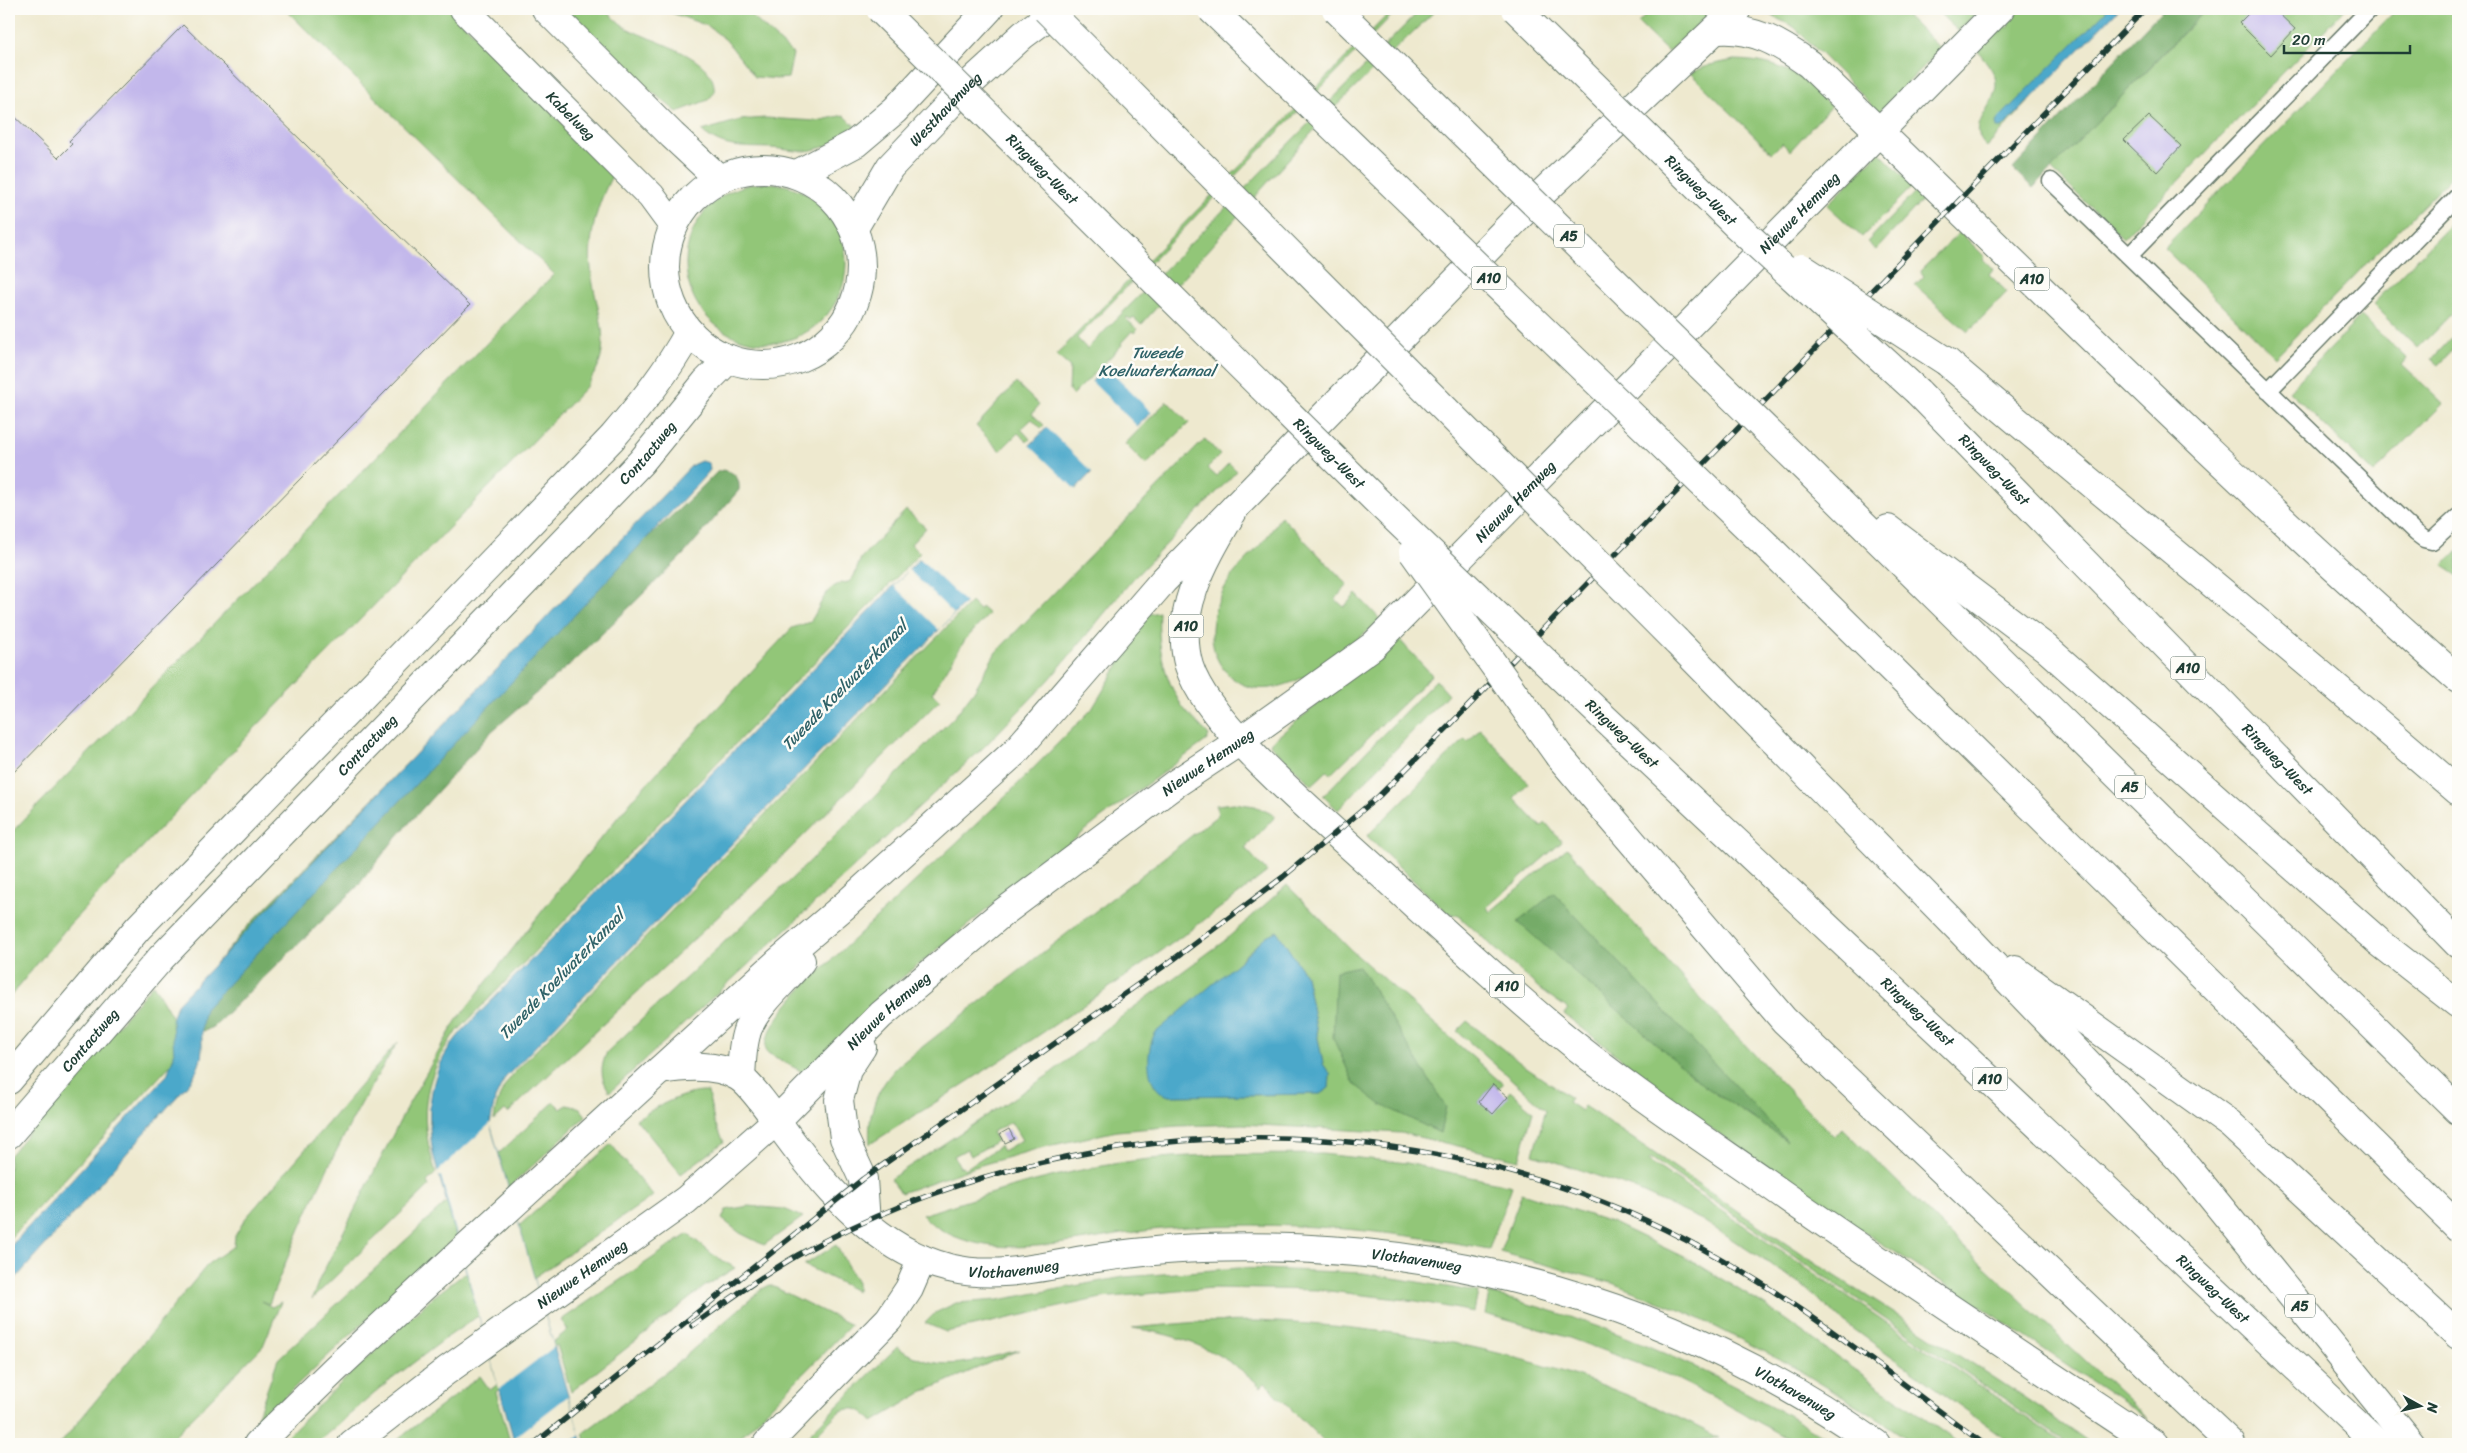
<svg xmlns="http://www.w3.org/2000/svg" width="2467" height="1453" viewBox="0 0 2467 1453" font-family="Sriracha,sans-serif">
<rect width="100%" height="100%" fill="#fdfcf7"/>
<filter id="ink" filterUnits="userSpaceOnUse"><feTurbulence type="fractalNoise" baseFrequency=".02" numOctaves="2"/><feDisplacementMap in="SourceGraphic" scale="10" xChannelSelector="R" yChannelSelector="G"/><feConvolveMatrix kernelMatrix="1 2 1 2 8 2 1 2 1" color-interpolation-filters="sRGB"/></filter>
<filter id="wash" filterUnits="userSpaceOnUse"><feTurbulence type="fractalNoise" baseFrequency=".0096" numOctaves="4" result="noise"/><feDisplacementMap in="SourceGraphic" scale="20" xChannelSelector="R" yChannelSelector="G"/><feGaussianBlur stdDeviation="1.12" result="paint"/><feColorMatrix in="noise" values="0 0 0 0 0 0 0 0 0 0 0 0 0 0 0 0 0 1.4 0 .05"/><feComposite in="paint" operator="in"/></filter>
<g filter="url(#wash)">
<rect width="100%" height="100%" fill="#eee9cf"/>
<path fill="#92c678" stroke="#588256" fill-rule="evenodd" d="M 285,9 L 449,9 L 517,76 L 612,176 C 597,204 588,237 591,269 C 593,299 610,333 599,364 C 596,372 590,380 586,387 L 252,731 L 69,925 L 9,998 L 9,835 L 554,274 Z
M 564,9 L 604,9 C 611,15 618,22 625,27 C 650,42 719,56 714,93 L 708,100 L 677,112 L 636,79 Z
M 661,9 L 744,9 L 793,54 L 788,78 L 778,79 L 755,77 L 726,40 L 708,26 Z
M 1393,9 L 1398,9 L 1077,338 L 1087,349 L 1421,9 L 1437,9 L 1333,109 L 1141,325 L 1134,318 L 1131,320 L 1127,317 L 1126,319 L 1137,329 L 1134,333 L 1132,331 L 1121,343 L 1122,345 L 1073,395 L 1069,390 L 1070,367 L 1056,355 Z
M 1652,9 L 1715,9 L 1668,52 L 1638,23 Z
M 1758,9 L 1899,9 L 1941,49 L 1879,112 L 1794,27 Z
M 1935,9 L 1974,9 L 1973,16 L 1958,31 Z
M 2020,9 L 2108,9 L 2000,117 L 2002,128 L 2032,98 L 1987,147 C 1961,124 2003,104 1995,77 C 1992,68 1984,59 1978,51 L 2004,25 L 2007,28 L 2010,26 L 2007,22 Z
M 2207,9 L 2345,9 L 2123,238 L 2051,169 Z
M 2397,9 L 2458,9 L 2458,170 L 2275,357 L 2164,248 Z
M 1734,60 C 1782,61 1799,74 1831,106 L 1790,151 L 1782,143 L 1772,153 L 1690,73 L 1710,65 Z
M 844,115 L 855,126 C 843,135 832,146 816,149 C 800,154 787,149 771,148 C 745,147 723,150 702,131 L 740,120 L 765,118 L 817,121 Z
M 1879,152 L 1913,186 L 1862,237 L 1827,205 Z
M686 263a80 80 0 1 1 160 0a80 80 0 1 1-160 0Z
M 1917,190 L 1925,197 L 1876,250 L 1867,242 Z
M 2458,217 L 2458,307 L 2418,348 L 2373,304 Z
M 1960,232 L 1985,257 L 1983,259 L 1993,269 L 1989,274 L 2007,292 L 1968,332 L 1915,285 L 1924,276 L 1920,271 Z
M 2361,316 L 2407,359 L 2402,365 L 2443,404 L 2374,473 L 2289,391 Z
M 2458,331 L 2458,345 L 2439,365 L 2432,359 Z
M 1016,383 L 1039,405 L 1032,414 L 1044,425 L 1041,428 L 1032,419 L 1021,429 L 1030,439 L 1027,442 L 1018,433 L 1000,451 L 976,426 Z
M 1167,401 L 1189,423 L 1146,465 L 1125,444 Z
M 1205,439 L 1220,455 L 1207,468 L 1216,476 L 1229,463 L 1237,471 L 1132,580 L 1049,680 L 984,747 L 610,1092 C 600,1078 600,1068 607,1052 L 803,868 L 955,716 L 974,691 L 996,652 Z
M 906,510 L 926,528 L 911,544 L 920,553 L 452,1037 C 421,1085 419,1119 436,1173 L 427,1182 L 429,1186 L 312,1299 L 319,1280 L 407,1107 L 456,1021 L 572,873 L 637,794 L 792,628 L 810,622 C 822,606 823,584 849,582 L 854,576 L 861,558 Z
M 1281,516 L 1348,585 L 1335,599 L 1344,607 L 1356,594 L 1380,619 C 1347,651 1264,725 1222,667 C 1209,649 1210,624 1217,605 C 1230,570 1245,564 1266,538 C 1272,531 1276,523 1281,516 Z
M 2458,550 L 2458,576 L 2443,566 Z
M 971,602 L 979,610 L 981,607 L 989,614 L 965,640 L 932,693 L 940,700 L 785,854 L 508,1113 L 505,1110 L 494,1120 C 496,1101 503,1086 515,1072 Z
M 1159,612 C 1157,645 1164,678 1182,706 C 1189,716 1200,725 1209,735 L 1207,740 L 1101,818 L 882,994 L 806,1074 L 766,1052 C 761,1034 792,999 804,986 L 1006,796 L 1092,709 L 1149,614 Z
M 1397,637 L 1432,675 L 1331,774 L 1327,771 L 1312,785 L 1270,745 L 1271,742 L 1371,661 Z
M 1436,680 L 1448,694 L 1338,810 L 1323,796 Z
M 1480,729 L 1528,783 L 1514,798 L 1541,827 L 1546,823 L 1562,842 L 1487,907 L 1490,912 L 1567,848 L 1700,998 L 1834,1137 L 1843,1128 L 1952,1236 L 2148,1419 L 1978,1305 L 1823,1206 L 1705,1124 L 1564,1014 L 1568,1009 L 1540,989 L 1459,916 L 1446,912 L 1367,836 L 1465,739 L 1468,742 Z
M 1234,803 L 1255,806 L 1276,816 L 1245,848 L 1267,872 C 1141,971 1006,1058 870,1144 C 867,1113 877,1088 898,1066 L 1218,815 L 1216,805 Z
M 1287,885 L 1351,950 L 1503,1084 L 1498,1088 L 1493,1084 L 1479,1102 L 1493,1113 L 1510,1091 L 1533,1111 L 1519,1160 L 1401,1133 L 1242,1124 L 1178,1126 L 1117,1131 L 1044,1147 L 981,1165 L 901,1193 L 890,1179 L 1047,1076 L 1130,1010 L 1223,942 ZM 1277,932 L 1306,976 L 1323,1064 L 1330,1074 L 1329,1088 L 1320,1094 L 1169,1096 L 1240,961 L 1248,952 ZM 1011,1122 L 1022,1140 L 1003,1151 L 1000,1146 L 965,1169 L 963,1166 L 960,1167 L 954,1156 L 967,1149 L 971,1156 L 997,1141 L 992,1132 Z
M 153,984 L 178,1027 L 175,1060 L 9,1239 L 9,1156 Z
M 1467,1021 L 1528,1069 L 1571,1098 L 1568,1102 L 1581,1111 L 1584,1106 C 1655,1152 1723,1203 1794,1249 C 1893,1314 1995,1375 2092,1444 L 2069,1444 L 1651,1158 L 1649,1161 L 2065,1444 L 2013,1444 L 1844,1322 L 1799,1283 L 1702,1220 L 1633,1188 L 1533,1154 L 1546,1110 L 1457,1031 Z
M 398,1042 C 345,1125 305,1212 269,1304 L 261,1301 L 272,1307 L 281,1302 L 263,1346 L 166,1444 L 60,1444 L 209,1263 L 234,1246 L 235,1236 L 245,1219 Z
M 708,1092 L 714,1121 L 724,1142 L 681,1174 L 636,1119 C 657,1107 683,1091 708,1092 Z
M 554,1102 L 561,1109 L 567,1105 L 580,1108 L 586,1116 L 303,1379 L 253,1429 L 278,1359 Z
M 611,1144 L 653,1196 L 449,1336 L 388,1382 L 315,1444 L 279,1444 L 344,1380 L 433,1297 L 467,1272 Z
M 1322,1154 L 1407,1163 L 1512,1186 L 1489,1249 C 1382,1229 1282,1220 1173,1228 C 1114,1232 1053,1251 993,1246 C 967,1243 941,1234 922,1215 C 981,1196 1041,1177 1102,1166 C 1174,1152 1248,1155 1322,1154 Z
M 1522,1193 L 1613,1223 L 1696,1263 L 1773,1311 L 1960,1444 L 1915,1444 L 1869,1413 L 1787,1363 L 1692,1315 L 1612,1283 L 1500,1252 Z
M 749,1206 L 784,1209 L 803,1217 L 764,1245 L 740,1233 L 722,1219 L 726,1210 Z
M 688,1234 L 712,1254 L 735,1268 L 704,1287 L 571,1392 L 557,1345 L 554,1347 L 552,1342 L 498,1384 L 499,1389 L 496,1392 L 510,1441 L 506,1444 L 392,1444 L 480,1376 L 490,1390 L 498,1384 L 493,1367 L 553,1342 L 568,1330 L 561,1320 Z
M 836,1245 L 857,1283 L 857,1291 L 804,1265 Z
M 1239,1268 L 1363,1273 L 1478,1292 L 1474,1312 L 1416,1301 L 1320,1290 L 1212,1288 L 1101,1298 L 946,1332 L 925,1323 L 935,1313 L 956,1303 L 998,1300 L 1124,1277 Z
M 770,1285 L 851,1325 L 734,1444 L 586,1444 L 583,1433 L 674,1366 L 762,1289 Z
M 1489,1294 C 1614,1323 1727,1377 1836,1444 L 1798,1444 L 1726,1404 L 1669,1375 L 1564,1336 L 1485,1314 Z
M 1256,1321 C 1425,1328 1568,1358 1719,1438 L 1660,1444 L 1326,1444 L 1265,1383 L 1261,1387 C 1224,1351 1181,1335 1132,1328 L 1198,1322 Z
M 897,1347 C 901,1351 908,1353 913,1356 C 948,1373 984,1358 1019,1350 L 923,1392 L 873,1422 C 863,1410 855,1405 839,1412 L 807,1444 L 799,1444 Z"/>
<path fill="#75ab68" stroke="#4a744e" d="M 2163,9 L 2206,9 L 2033,188 L 2013,169 Z
M 723,470 C 735,472 740,478 739,490 L 683,555 L 576,659 L 492,731 L 394,840 L 356,888 L 214,1026 L 207,1030 L 199,1032 L 185,1000 L 248,926 L 560,607 C 616,565 669,522 717,472 Z
M 1554,893 L 1787,1141 L 1703,1085 L 1518,922 Z
M 1359,966 L 1446,1107 L 1440,1133 L 1380,1104 L 1354,1084 L 1333,1038 L 1336,971 Z"/>
<path fill="#4ca8ca" stroke="#36727f" d="M 2108,9 L 2119,9 L 2002,128 L 1997,128 L 1996,122 L 2000,117 Z
M 1457,57 L 1337,182 L 1183,381 L 1121,442 L 505,1078 L 495,1099 L 490,1124 L 582,1444 L 515,1444 L 433,1154 C 425,1105 430,1065 466,1027 L 1156,315 Z
M 701,461 L 709,463 L 710,470 L 704,477 L 205,1009 C 196,1041 211,1051 190,1082 L 9,1286 L 9,1248 L 167,1075 L 174,1056 L 172,1020 L 177,1004 L 692,465 Z
M 1277,931 L 1306,976 L 1323,1064 L 1330,1074 L 1329,1088 L 1320,1094 L 1169,1096 C 1145,1090 1145,1052 1155,1033 L 1240,961 L 1266,936 Z"/>
<path fill="#eee9cf" d="M 1439,9 L 1520,9 L 1459,59 L 1338,184 L 1185,383 L 1153,414 L 1104,365 L 1154,313 L 1325,121 L 1367,76 Z
M 1090,380 L 1139,428 L 1094,474 L 1045,426 Z
M 1028,444 L 1077,491 L 967,604 L 918,557 Z
M 909,570 L 954,614 L 939,630 L 894,586 Z
M 493,1121 L 491,1129 L 554,1347 L 499,1389 L 448,1202 L 441,1176 L 439,1177 L 437,1172 Z
M 568,1396 L 580,1435 L 569,1444 L 515,1444 L 513,1439 Z"/>
<g id="blocks">
<path fill="#c2b7eb" d="M 2253,9 L 2274,9 L 2295,29 L 2271,55 L 2239,23 Z
M 183,25 L 470,305 L 9,777 L 9,111 L 58,158 L 72,144 L 69,141 Z
M 2149,116 L 2181,146 L 2157,172 L 2124,140 Z
M 1493,1084 L 1508,1097 L 1493,1114 L 1479,1102 Z
M 1009,1129 L 1014,1139 L 1005,1143 L 1000,1134 Z"/>
</g>
</g>
<g filter="url(#ink)">
<use href="#blocks" fill-opacity="0" stroke="#67796a" stroke-width="1"/>
<g fill="none" stroke-linecap="round" stroke-linejoin="round">
<defs>
<path id="service" d="M 2051,181 L 2416,533 L 2424,539 L 2432,541 L 2458,517
M 2129,256 L 2370,9
M 2268,391 L 2458,196"/>
<path id="minor" d="M 767,1444 L 889,1319 L 909,1289 L 922,1259"/>
<g id="tertiary">
<path id="s1" d="M 464,9 L 651,196 L 673,226"/>
<path d="M 546,9 L 672,135 L 718,178"/>
<circle cx="763" cy="267" r="98"/>
<path d="M 797,174 L 856,143 L 895,110 L 989,9"/>
<path id="s2" d="M 854,228 L 890,167 L 968,85 L 1023,35 L 1058,9"/>
<path d="M 9,1080 L 138,928 L 612,438 C 641,404 668,371 689,332"/>
<path id="s3" d="M 9,1134 L 161,958 L 641,462 L 706,382 L 729,359"/>
</g>
<g id="secondary">
<path d="M 862,1047 L 847,1070 L 839,1100 L 844,1138 L 863,1179 L 866,1223"/>
<path id="s4" d="M 660,1070 C 685,1066 717,1063 739,1077 C 752,1085 776,1120 786,1134 C 827,1190 879,1251 949,1268 C 994,1279 1038,1268 1083,1260 C 1122,1254 1163,1249 1203,1248 C 1446,1239 1677,1303 1876,1444"/>
<path d="M 741,1078 C 742,1061 742,1044 748,1028 C 759,1002 784,983 801,961"/>
<path d="M 258,1444 L 335,1369 L 462,1251 L 777,963 L 843,907 L 1015,752 L 1163,581 L 1537,198 L 1737,9"/>
<path id="s5" d="M 352,1444 L 446,1371 L 686,1200 L 776,1121 L 881,1015 L 1001,914 L 1175,784 L 1240,741 L 1373,646 L 2000,9"/>
</g>
<g id="motorway">
<path d="M 1717,30 C 1753,27 1780,43 1809,64 C 2023,270 2234,482 2458,679"/>
<path d="M 1947,362 C 2116,506 2290,645 2458,791"/>
<path id="s6" d="M 1918,392 L 2458,944"/>
<path d="M 1801,464 L 2458,1110"/>
<path d="M 1236,506 C 1209,553 1172,609 1189,666 C 1206,721 1305,805 1349,845 C 1416,905 1482,968 1551,1026 C 1618,1082 1692,1131 1764,1181 C 1892,1271 2023,1357 2154,1444"/>
<path d="M 1888,529 L 2046,648 L 2379,942 L 2458,1004"/>
<path d="M 1767,546 L 2458,1227"/>
<path d="M 1676,641 L 1961,931 L 2188,1168 L 2412,1444"/>
<path id="s7" d="M 1601,715 L 2378,1444"/>
<path d="M 1559,756 L 1784,1020 L 2231,1444"/>
<path d="M 2015,970 L 2230,1124 L 2458,1335"/>
</g>
</defs>
<use href="#service" stroke="#67796a" stroke-width="19"/>
<use href="#minor" stroke="#67796a" stroke-width="30"/>
<use href="#tertiary" stroke="#67796a" stroke-width="30"/>
<use href="#secondary" stroke="#67796a" stroke-width="30"/>
<use href="#motorway" stroke="#67796a" stroke-width="30"/>
<use href="#service" stroke="#fff" stroke-width="16"/>
<use href="#minor" stroke="#fff" stroke-width="28"/>
<use href="#tertiary" stroke="#fff" stroke-width="28"/>
<use href="#secondary" stroke="#fff" stroke-width="28"/>
<use href="#motorway" stroke="#fff" stroke-width="28"/>
<defs>
<path id="rail" d="M 692,1326 C 727,1301 761,1276 798,1255 C 1069,1105 1411,1098 1686,1240 C 1793,1295 1887,1373 1984,1444
M 534,1444 L 863,1179 L 1174,959 L 1283,877 L 1379,796 L 1450,725 L 2145,9"/>
</defs>
<use href="#rail" stroke="#1f3d34" stroke-width="5.5"/>
<use href="#rail" stroke="#fdfcf7" stroke-width="4" stroke-dasharray="11" stroke-linecap="butt"/>
<defs>
<g id="motorway-bridge">
<path id="s8" d="M 880,9 L 1376,500 L 1601,715"/>
<path d="M 1046,9 L 1676,641"/>
<path d="M 1211,9 L 1767,546"/>
<path d="M 1336,9 L 1801,464"/>
<path id="s9" d="M 1516,9 L 1736,225 L 1918,392"/>
<path d="M 1802,268 L 1947,362"/>
<path d="M 1413,552 L 1559,756"/>
</g>
</defs>
<use href="#motorway-bridge" stroke="#67796a" stroke-width="30" stroke-linecap="butt"/>
<use href="#motorway-bridge" stroke="#fff" stroke-width="28"/>
</g>
</g>
<g text-anchor="middle" stroke-width="5" stroke-linejoin="round" paint-order="stroke">
<g fill="#fdfcf7" stroke="#62766e" stroke-width="1">
<rect x="1554" y="224.5" width="30" height="23" rx="4"/>
<rect x="1471.5" y="266.5" width="35" height="23" rx="4"/>
<rect x="2014.5" y="267.5" width="35" height="23" rx="4"/>
<rect x="1168.5" y="614.5" width="35" height="23" rx="4"/>
<rect x="2170.5" y="656.5" width="35" height="23" rx="4"/>
<rect x="2115" y="775.5" width="30" height="23" rx="4"/>
<rect x="1489.5" y="974.5" width="35" height="23" rx="4"/>
<rect x="1972.5" y="1067.5" width="35" height="23" rx="4"/>
<rect x="2285" y="1294.5" width="30" height="23" rx="4"/>
</g>
<g font-size="14" font-weight="bold" fill="#1f3d34">
<text x="1569" y="241">A5</text>
<text x="1489" y="283">A10</text>
<text x="2032" y="284">A10</text>
<text x="1186" y="631">A10</text>
<text x="2188" y="673">A10</text>
<text x="2130" y="792">A5</text>
<text x="1507" y="991">A10</text>
<text x="1990" y="1084">A10</text>
<text x="2300" y="1311">A5</text>
</g>
<g font-size="15" fill="#1f3d34" stroke="#fdfcf7">
<text dy="5" stroke="none"><textPath href="#s2" startOffset="151">Westhavenweg</textPath></text>
<text dy="5" stroke="none"><textPath href="#s1" startOffset="151">Kabelweg</textPath></text>
<text dy="5" stroke="none"><textPath href="#s8" startOffset="228">Ringweg-West</textPath></text>
<text dy="5" stroke="none"><textPath href="#s9" startOffset="259">Ringweg-West</textPath></text>
<text dy="5" stroke="none"><textPath href="#s5" startOffset="1906">Nieuwe Hemweg</textPath></text>
<text dy="5" stroke="none"><textPath href="#s3" startOffset="934">Contactweg</textPath></text>
<text dy="5" stroke="none"><textPath href="#s8" startOffset="632">Ringweg-West</textPath></text>
<text dy="5" stroke="none"><textPath href="#s6" startOffset="109">Ringweg-West</textPath></text>
<text dy="5" stroke="none"><textPath href="#s5" startOffset="1501">Nieuwe Hemweg</textPath></text>
<text transform="translate(1622 734) rotate(43)" y="5">Ringweg-West</text>
<text dy="5" stroke="none"><textPath href="#s3" startOffset="529">Contactweg</textPath></text>
<text dy="5" stroke="none"><textPath href="#s6" startOffset="514">Ringweg-West</textPath></text>
<text dy="5" stroke="none"><textPath href="#s5" startOffset="1096">Nieuwe Hemweg</textPath></text>
<text dy="5" stroke="none"><textPath href="#s5" startOffset="691">Nieuwe Hemweg</textPath></text>
<text dy="5" stroke="none"><textPath href="#s7" startOffset="434">Ringweg-West</textPath></text>
<text dy="5" stroke="none"><textPath href="#s3" startOffset="124">Contactweg</textPath></text>
<text dy="5" stroke="none"><textPath href="#s4" startOffset="841">Vlothavenweg</textPath></text>
<text dy="5" stroke="none"><textPath href="#s4" startOffset="436">Vlothavenweg</textPath></text>
<text dy="5" stroke="none"><textPath href="#s5" startOffset="286">Nieuwe Hemweg</textPath></text>
<text dy="5" stroke="none"><textPath href="#s7" startOffset="839">Ringweg-West</textPath></text>
<text dy="5" stroke="none"><textPath href="#s4" startOffset="1245">Vlothavenweg</textPath></text>
</g>
<g font-size="16" font-style="italic" fill="#2f6268" stroke="#fdfcf7">
<text x="1157" y="358">Tweede<tspan x="1157" dy="18">Koelwaterkanaal</tspan></text>
<text transform="translate(844 685) rotate(-46)" y="6">Tweede Koelwaterkanaal</text>
<text transform="translate(561 974) rotate(-46)" y="6">Tweede Koelwaterkanaal</text>
</g>
</g>
<rect width="2467" height="1453" fill="none" stroke="#fdfcf7" stroke-width="30"/>
<g transform="translate(2420 1406) rotate(98)" stroke="#fdfcf7" stroke-width="4" paint-order="stroke">
<path d="M0-4L9 19L0 12L-9 19Z" fill="#1f3d34"/>
<text y="-8" font-size="14" font-weight="bold" text-anchor="middle" fill="#1f3d34">N</text>
</g>
<path d="M2284 45v8h126v-8" fill="none" stroke="#1f3d34" stroke-width="2.5"/>
<text x="2292" y="45" font-size="15" fill="#1f3d34" stroke="#fdfcf7" stroke-width="4" paint-order="stroke">20 m</text>
</svg>
